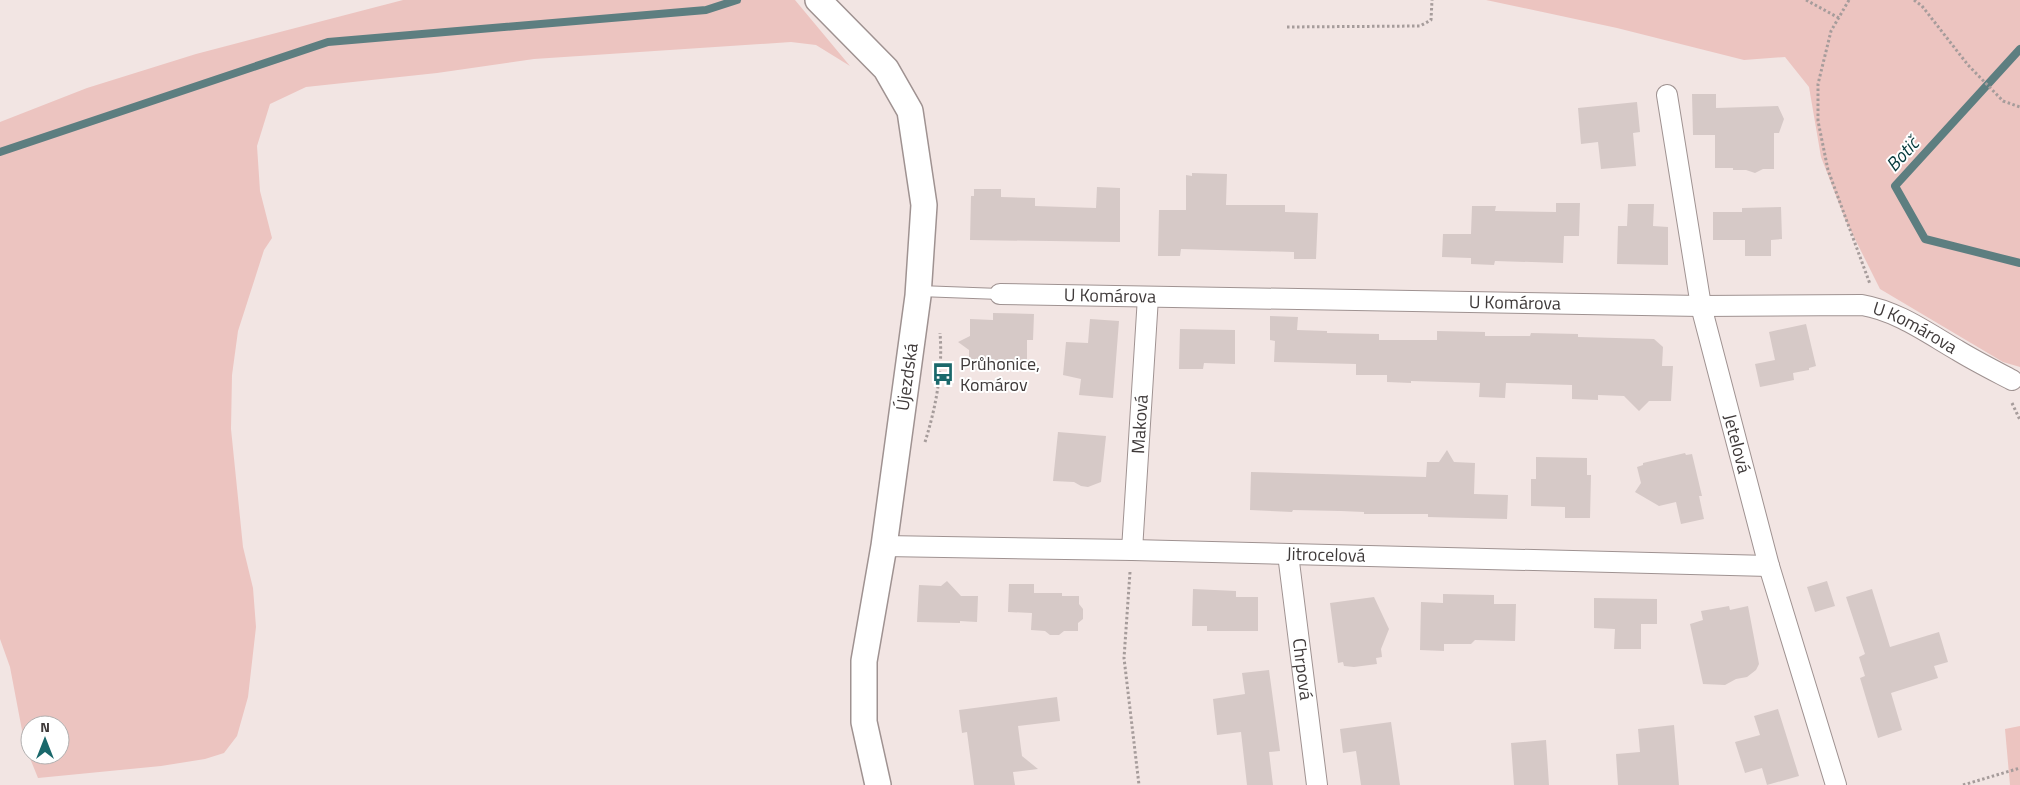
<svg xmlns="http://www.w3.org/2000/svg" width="2020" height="785" viewBox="0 0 2020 785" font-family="'Titillium Web',sans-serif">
<rect width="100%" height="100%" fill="#f2e5e3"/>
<path fill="#ecc4c0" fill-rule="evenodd" d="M 403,0 L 795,0 L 850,66 L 816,45 L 791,42 L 534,59 L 437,73 L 306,87 L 270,104 L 257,146 L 260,191 L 272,238 L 264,250 L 238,331 L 232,375 L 231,429 L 243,547 L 253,588 L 256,627 L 248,697 L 237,736 L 224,753 L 205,759 L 161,766 L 38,778 L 25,746 L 10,667 L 0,639 L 0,122 L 87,88 L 196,54 ZM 30,725 L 60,725 L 60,755 L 30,755 Z
M 1486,0 L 2020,0 L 2020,367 L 2003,362 L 1880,289 L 1845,219 L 1821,157 L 1809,87 L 1785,57 L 1744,60 L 1617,28 Z
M 2020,726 L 2020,785 L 2010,785 L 2005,729 Z"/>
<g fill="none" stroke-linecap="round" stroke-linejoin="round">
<path stroke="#5d7e80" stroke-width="8" d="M 2020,49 L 1895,186 L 1925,239 L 2020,263
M 0,152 L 328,42 L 706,10 L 737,0"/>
</g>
<path fill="#d6c9c7" d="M 1692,94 L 1716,94 L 1716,108 L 1778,106 L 1784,119 L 1779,133 L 1774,133 L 1774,169 L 1763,169 L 1755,173 L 1746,170 L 1733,170 L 1733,168 L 1715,168 L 1715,135 L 1693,135 Z
M 1637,102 L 1640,132 L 1633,133 L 1636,166 L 1601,169 L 1598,142 L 1581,144 L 1578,108 Z
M 1192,173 L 1227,174 L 1226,205 L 1285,205 L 1285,212 L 1318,213 L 1316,259 L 1294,259 L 1294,252 L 1181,249 L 1180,256 L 1158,256 L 1159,210 L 1186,210 L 1186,175 L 1192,176 Z
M 1097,187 L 1120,188 L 1120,242 L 970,240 L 971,196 L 974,196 L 974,189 L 1001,189 L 1001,197 L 1035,198 L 1035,206 L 1096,208 Z
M 1556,203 L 1580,203 L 1579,236 L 1564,236 L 1563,263 L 1495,261 L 1494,265 L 1471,264 L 1471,258 L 1442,257 L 1443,234 L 1471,234 L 1472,206 L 1496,206 L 1495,211 L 1556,212 Z
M 1628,204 L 1654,204 L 1653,226 L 1668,227 L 1668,265 L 1617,264 L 1618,226 L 1627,226 Z
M 1781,207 L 1782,239 L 1771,240 L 1771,256 L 1745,256 L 1745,240 L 1713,240 L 1713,212 L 1742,212 L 1742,208 Z
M 993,313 L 1034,314 L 1033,340 L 1027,340 L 1027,361 L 993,360 L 993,366 L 969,366 L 969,350 L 958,342 L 970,336 L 970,319 L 993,320 Z
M 1270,316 L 1298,317 L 1297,330 L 1327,331 L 1327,333 L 1379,334 L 1379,340 L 1437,340 L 1437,331 L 1485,332 L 1485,336 L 1530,336 L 1531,333 L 1578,334 L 1578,337 L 1654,339 L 1663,347 L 1662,366 L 1673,366 L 1671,401 L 1649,401 L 1639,411 L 1624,396 L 1598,395 L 1598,400 L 1572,399 L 1572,385 L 1506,383 L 1505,398 L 1479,397 L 1480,383 L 1411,381 L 1411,383 L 1387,382 L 1387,375 L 1356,375 L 1356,364 L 1274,362 L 1275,341 L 1270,340 Z
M 1090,319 L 1119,321 L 1113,398 L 1079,395 L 1081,379 L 1063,375 L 1066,342 L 1088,343 Z
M 1806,324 L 1816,366 L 1809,368 L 1809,370 L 1793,373 L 1794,380 L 1760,387 L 1755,364 L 1775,360 L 1769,332 Z
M 1180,329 L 1235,330 L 1235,364 L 1204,363 L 1203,369 L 1179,369 Z
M 1058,432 L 1106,436 L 1101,482 L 1088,487 L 1081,486 L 1074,482 L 1053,481 Z
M 1447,450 L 1454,462 L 1475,463 L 1474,494 L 1508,495 L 1507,519 L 1428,517 L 1428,514 L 1364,514 L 1364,512 L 1341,511 L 1293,510 L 1292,512 L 1250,510 L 1251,472 L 1426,477 L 1427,462 L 1439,462 Z
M 1685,453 L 1686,455 L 1692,454 L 1702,496 L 1699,496 L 1704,519 L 1681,524 L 1676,502 L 1659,506 L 1635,492 L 1641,483 L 1637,467 L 1643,465 L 1643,463 Z
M 1536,457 L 1587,458 L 1587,475 L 1591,475 L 1590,518 L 1565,518 L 1565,507 L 1531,506 L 1531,479 L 1536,479 Z
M 947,581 L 961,596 L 978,596 L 977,622 L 960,621 L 960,623 L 917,622 L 919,585 L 941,586 Z
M 1827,581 L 1835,606 L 1815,612 L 1807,587 Z
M 1009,584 L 1034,584 L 1034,593 L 1062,593 L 1062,596 L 1079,596 L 1079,604 L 1083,609 L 1083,619 L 1078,623 L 1078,631 L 1064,631 L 1059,635 L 1050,635 L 1045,631 L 1031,630 L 1032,613 L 1008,612 Z
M 1193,589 L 1236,591 L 1236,597 L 1258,597 L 1258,631 L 1207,631 L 1207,626 L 1192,626 Z
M 1872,589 L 1890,647 L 1939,632 L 1948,662 L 1934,666 L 1938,678 L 1891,693 L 1902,730 L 1878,738 L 1860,678 L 1865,676 L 1859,657 L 1865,654 L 1846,597 Z
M 1443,594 L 1494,595 L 1494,604 L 1516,604 L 1515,641 L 1475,640 L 1471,644 L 1444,644 L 1444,651 L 1420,650 L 1421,602 L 1443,603 Z
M 1374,597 L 1389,629 L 1381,649 L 1382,657 L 1376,658 L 1377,664 L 1354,667 L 1344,666 L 1343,662 L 1338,663 L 1330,603 Z
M 1594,598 L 1657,599 L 1657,624 L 1641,624 L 1641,649 L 1614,649 L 1615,629 L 1594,628 Z
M 1729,606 L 1730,610 L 1748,606 L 1759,664 L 1756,670 L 1747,677 L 1736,679 L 1725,685 L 1703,684 L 1690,624 L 1703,620 L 1701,611 Z
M 1269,670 L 1280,751 L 1269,752 L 1273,785 L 1247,785 L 1241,732 L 1217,735 L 1213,699 L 1245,694 L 1242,673 Z
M 1057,697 L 1060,721 L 1018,726 L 1022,756 L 1038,769 L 1013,772 L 1015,785 L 974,785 L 967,732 L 962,733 L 959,710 Z
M 1778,709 L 1799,776 L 1767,785 L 1762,768 L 1745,773 L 1735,742 L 1760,735 L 1754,716 Z
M 1391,722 L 1400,785 L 1361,785 L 1356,751 L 1343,753 L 1340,729 Z
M 1674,725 L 1679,785 L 1618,785 L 1616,754 L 1640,752 L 1638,729 Z
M 1546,740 L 1549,785 L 1514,785 L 1511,743 Z"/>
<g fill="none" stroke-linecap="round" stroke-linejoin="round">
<defs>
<path id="service" d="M 919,291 L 1000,294"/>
<g id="minor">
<path id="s1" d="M 1667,95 L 1701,306 L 1769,566 L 1836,785"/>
<path id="s2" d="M 1000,294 L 1701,306 L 1862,305 C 1897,311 1926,332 1957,350 C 1975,361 1993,370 2012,380"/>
<path id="s3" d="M 884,546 L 1132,550 L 1769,566"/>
<path id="s4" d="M 1132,550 L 1148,297"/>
<path id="s5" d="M 1288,554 L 1317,785"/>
</g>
<path id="tertiary" d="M 818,0 L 886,69 L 910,111 L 924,205 L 918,296 L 884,546 L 864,661 L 864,722 L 878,785"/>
</defs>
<use href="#service" stroke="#9f9291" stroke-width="12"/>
<use href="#minor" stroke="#9f9291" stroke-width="22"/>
<use href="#tertiary" stroke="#9f9291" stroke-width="28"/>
<path stroke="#a69c9b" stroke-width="3" stroke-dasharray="2.5 2.5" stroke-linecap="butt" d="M 1806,0 L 1839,18
M 1849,0 L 1831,31 L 1818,84 L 1818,121 L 1828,170 L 1870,284
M 1914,0 L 1922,6 L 1968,65 L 2003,101 L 2020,107
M 1287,27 L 1420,26 L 1431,20 L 1432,0
M 2012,403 L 2020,420
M 925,442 C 936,407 943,370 940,333
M 1130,572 L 1124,658 L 1139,785
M 1963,785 L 2020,768"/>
<use href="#service" stroke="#fff" stroke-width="10"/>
<use href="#minor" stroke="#fff" stroke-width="20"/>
<use href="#tertiary" stroke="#fff" stroke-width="25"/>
</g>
<defs>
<symbol id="bus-bare" viewBox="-9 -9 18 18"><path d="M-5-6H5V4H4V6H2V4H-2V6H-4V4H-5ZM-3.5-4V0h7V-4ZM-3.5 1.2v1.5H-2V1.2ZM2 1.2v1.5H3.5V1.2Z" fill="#1a686b" stroke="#fff" stroke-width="2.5" paint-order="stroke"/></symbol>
</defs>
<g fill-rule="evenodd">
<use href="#bus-bare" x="927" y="358" width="32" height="32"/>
</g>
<g text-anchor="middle" stroke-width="4" stroke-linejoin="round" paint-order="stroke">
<g font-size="18" fill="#3f3a3a" stroke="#fff">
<text dy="6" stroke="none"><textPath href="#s2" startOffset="110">U Komárova</textPath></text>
<text dy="6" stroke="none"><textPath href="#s2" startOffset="515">U Komárova</textPath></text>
<text dy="6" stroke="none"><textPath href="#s2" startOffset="920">U Komárova</textPath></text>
<text transform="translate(907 377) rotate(-82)" y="6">Újezdská</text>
<text dy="6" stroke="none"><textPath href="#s4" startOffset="126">Maková</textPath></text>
<text dy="6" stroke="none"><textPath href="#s1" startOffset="356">Jetelová</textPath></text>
<text dy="6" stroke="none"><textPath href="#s3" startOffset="442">Jitrocelová</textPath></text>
<text dy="6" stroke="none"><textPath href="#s5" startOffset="116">Chrpová</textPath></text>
</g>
<g font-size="18" fill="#3f3a3a" stroke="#fff" text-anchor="start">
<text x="960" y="370">Průhonice,<tspan x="960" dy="21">Komárov</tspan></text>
</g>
<g font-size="19" font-style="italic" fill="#06393b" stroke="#fff">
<text transform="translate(1902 154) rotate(-48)" y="7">Botič</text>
</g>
</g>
<g transform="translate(45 740)"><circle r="24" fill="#ffffff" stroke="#b2b0b0"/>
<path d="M0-4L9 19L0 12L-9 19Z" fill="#1a686b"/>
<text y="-8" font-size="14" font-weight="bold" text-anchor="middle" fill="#3f3a3a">N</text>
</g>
</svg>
